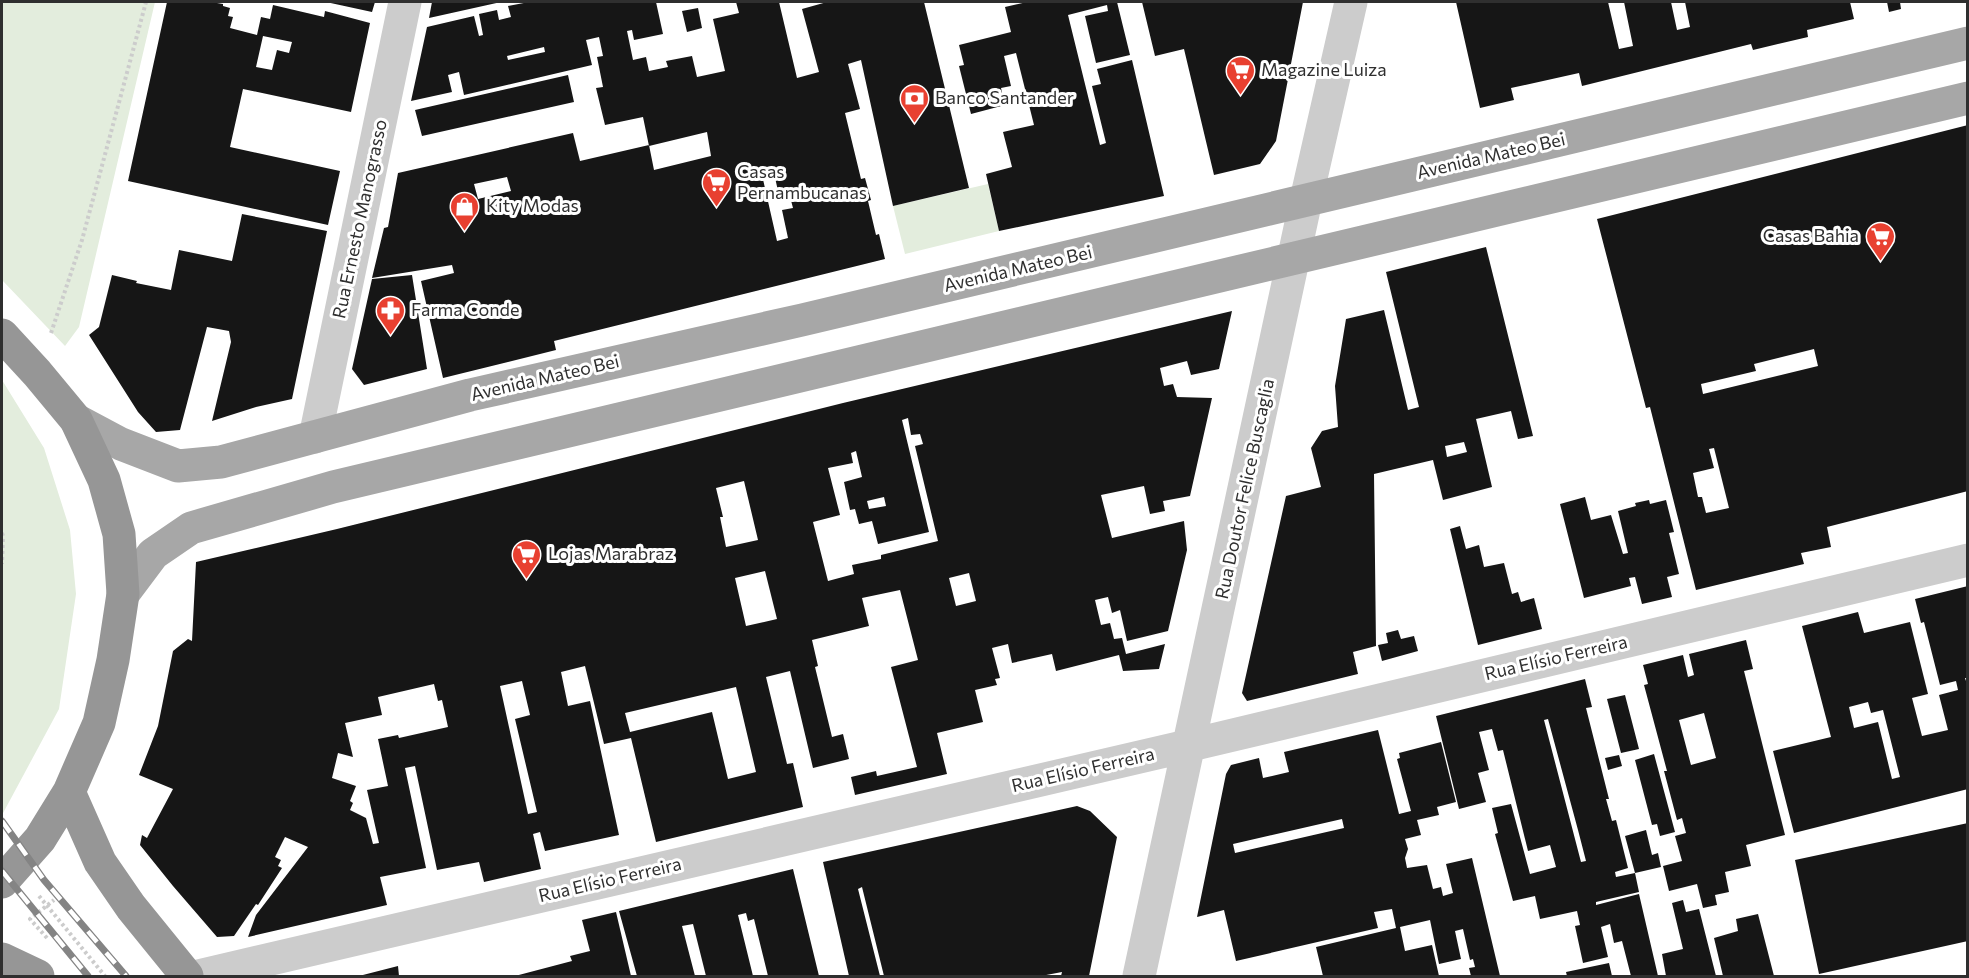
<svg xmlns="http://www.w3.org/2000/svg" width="1969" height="978" viewBox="0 0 1969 978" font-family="Commissioner,sans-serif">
<rect width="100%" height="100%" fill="#fff"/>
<path fill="#e3eddd" d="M 2,2 L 155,2 L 79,327 L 65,346 L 2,280 Z
M 988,184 L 999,231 L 905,254 L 893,206 Z
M 2,380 L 44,448 L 70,530 L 76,594 L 59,709 L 2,815 Z"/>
<path fill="#161616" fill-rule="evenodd" d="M 167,2 L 211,2 L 223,4 L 223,6 L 230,8 L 228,16 L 233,17 L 230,28 L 257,35 L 261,17 L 270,19 L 273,5 L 324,17 L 325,11 L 370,23 L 351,112 L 243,89 L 230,147 L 340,171 L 328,225 L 128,181 ZM 263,36 L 292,42 L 289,53 L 277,50 L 272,70 L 256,67 Z
M 326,2 L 375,2 L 372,12 Z
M 432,2 L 501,2 L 429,18 Z
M 529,2 L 656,2 L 663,34 L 634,40 L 632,30 L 627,31 L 633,60 L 646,57 L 649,71 L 668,67 L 666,61 L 692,56 L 697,77 L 725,71 L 713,19 L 739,13 L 736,2 L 779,2 L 797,78 L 819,72 L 802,9 L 827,2 L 924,2 L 969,188 L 893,206 L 861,60 L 848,64 L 860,109 L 845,113 L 861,179 L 865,178 L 871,200 L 868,201 L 876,235 L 879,234 L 885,259 L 554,341 L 556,350 L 443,378 L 421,281 L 454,273 L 452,265 L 372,278 L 384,228 L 388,227 L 398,173 L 573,133 L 580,161 L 649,145 L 654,170 L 711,156 L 707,132 L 649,146 L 643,117 L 605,125 L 596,88 L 603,87 L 597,57 L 603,56 L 599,37 L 586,40 L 592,65 L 464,95 L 459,72 L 448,75 L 452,92 L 411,101 L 427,27 L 474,16 L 479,36 L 483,35 L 479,14 L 497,10 L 499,20 L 511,17 L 508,6 ZM 544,47 L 545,52 L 508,60 L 507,56 ZM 774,173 L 778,191 L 788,189 L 793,208 L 782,210 L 788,238 L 777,241 L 762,175 ZM 507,177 L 511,191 L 478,199 L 474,184 Z
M 1027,2 L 1117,2 L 1130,55 L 1096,63 L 1085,16 L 1108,11 L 1107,5 L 1068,15 L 1100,145 L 1106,143 L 1092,86 L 1101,84 L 1097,69 L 1132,60 L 1164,196 L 999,231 L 986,174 L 1012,167 L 1003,132 L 1034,125 L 1016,53 L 1004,56 L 1011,86 L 1001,88 L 1005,105 L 971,114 L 959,66 L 964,65 L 959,45 L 1011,32 L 1005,7 Z
M 1142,2 L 1303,2 L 1276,141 L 1260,164 L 1214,175 L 1184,49 L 1155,56 Z
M 1456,2 L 1608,2 L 1619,49 L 1633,46 L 1624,2 L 1671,2 L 1677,30 L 1690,27 L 1685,2 L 1850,2 L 1854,19 L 1807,30 L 1808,37 L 1753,50 L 1751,44 L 1582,86 L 1579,73 L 1511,88 L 1514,100 L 1480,108 Z
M 1887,2 L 1900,2 L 1901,9 L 1889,12 Z
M 698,8 L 702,28 L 687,32 L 682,11 Z
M 568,75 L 574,102 L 422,136 L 415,110 Z
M 1968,125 L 1968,491 L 1827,527 L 1831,547 L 1801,553 L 1804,564 L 1696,590 L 1650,407 L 1646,408 L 1597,219 ZM 1814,349 L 1818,366 L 1703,394 L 1701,384 L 1756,371 L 1754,364 ZM 1714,448 L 1729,508 L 1706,513 L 1702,497 L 1698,497 L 1693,473 L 1714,468 L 1709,449 Z
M 242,214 L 327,231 L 292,399 L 256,407 L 212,421 L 231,342 L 229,331 L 207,327 L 180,430 L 156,432 L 138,412 L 89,335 L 99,327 L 112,275 L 137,281 L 136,283 L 171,290 L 179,250 L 232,261 Z
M 1486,247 L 1533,436 L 1518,439 L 1511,411 L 1476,419 L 1492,487 L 1443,500 L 1433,460 L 1374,474 L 1376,646 L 1353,652 L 1358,674 L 1247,701 L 1242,693 L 1286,496 L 1321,487 L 1311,448 L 1322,431 L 1338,427 L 1335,386 L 1346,319 L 1384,310 L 1408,410 L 1419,407 L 1386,272 ZM 1464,442 L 1467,452 L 1447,457 L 1445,446 Z
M 412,275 L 427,369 L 364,385 L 352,369 L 372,279 Z
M 1232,311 L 1219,369 L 1191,375 L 1187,361 L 1160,368 L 1164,386 L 1173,384 L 1177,397 L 1212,398 L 1190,496 L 1163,501 L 1165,511 L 1150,514 L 1144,486 L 1101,495 L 1112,538 L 1184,521 L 1187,550 L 1168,631 L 1127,641 L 1120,610 L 1112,613 L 1108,597 L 1095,600 L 1101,625 L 1110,623 L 1114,639 L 1122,638 L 1126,654 L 1165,644 L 1159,669 L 1123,671 L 1119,655 L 1056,671 L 1052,654 L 1012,663 L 1008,644 L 992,648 L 1000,678 L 995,679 L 997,685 L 975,690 L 983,722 L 937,733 L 947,774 L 855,795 L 851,777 L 876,771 L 877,776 L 917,767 L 891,667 L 918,660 L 900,590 L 862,598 L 869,626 L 812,640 L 818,666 L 815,667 L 832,737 L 843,734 L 849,759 L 813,768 L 790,671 L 766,677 L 787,764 L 793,763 L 803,807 L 656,842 L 631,738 L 604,744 L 585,666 L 561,672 L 568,706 L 590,701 L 619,835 L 545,851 L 540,832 L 533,834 L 541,869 L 484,882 L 479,862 L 437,870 L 415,766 L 405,768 L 426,868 L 380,877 L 387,905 L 248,937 L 256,915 L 308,847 L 285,837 L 275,857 L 281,860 L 278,866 L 282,868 L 258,905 L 256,904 L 234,936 L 217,937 L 173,886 L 140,845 L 142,835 L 147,838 L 173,789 L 139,775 L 158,726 L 173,651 L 188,639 L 192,641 L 196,562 L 337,529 L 843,403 ZM 908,418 L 911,435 L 920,434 L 923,444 L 915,446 L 938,541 L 881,555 L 881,559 L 852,565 L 854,574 L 828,581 L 813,522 L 840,515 L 828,468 L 853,463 L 851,453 L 856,451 L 862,477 L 844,482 L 850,510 L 855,509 L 859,524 L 872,521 L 878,544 L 929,532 L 902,420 ZM 744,481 L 758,540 L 726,547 L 720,517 L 723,517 L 716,488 ZM 884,497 L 886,506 L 869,509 L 867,501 ZM 765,571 L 777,619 L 746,626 L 735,578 ZM 969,573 L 976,601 L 956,606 L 949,578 ZM 522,681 L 530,715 L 515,719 L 537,812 L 528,814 L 500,686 ZM 434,684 L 438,701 L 442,700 L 448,727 L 399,738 L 398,735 L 378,739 L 388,786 L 367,790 L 379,843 L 373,844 L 366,818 L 350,810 L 353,803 L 350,801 L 356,786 L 332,778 L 338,753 L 353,757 L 345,723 L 382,715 L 378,697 ZM 736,687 L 756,772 L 728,779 L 712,712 L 630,732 L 625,713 Z
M 1585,497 L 1591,520 L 1611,515 L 1623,554 L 1628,553 L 1618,511 L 1636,506 L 1635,503 L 1649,500 L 1650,504 L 1666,500 L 1674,532 L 1669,533 L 1679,574 L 1667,577 L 1672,597 L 1642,604 L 1635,577 L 1629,578 L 1631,586 L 1584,598 L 1560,504 Z
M 1460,526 L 1466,549 L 1479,545 L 1484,567 L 1504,563 L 1512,594 L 1518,592 L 1521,602 L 1534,598 L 1542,629 L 1478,645 L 1450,529 Z
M 1968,586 L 1968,678 L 1965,678 L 1968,687 L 1968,789 L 1794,833 L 1773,751 L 1831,737 L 1802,626 L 1858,612 L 1864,633 L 1910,622 L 1928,694 L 1912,698 L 1922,736 L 1948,730 L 1939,695 L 1958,690 L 1956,681 L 1940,685 L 1924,622 L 1921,623 L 1915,599 ZM 1868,702 L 1871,713 L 1883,710 L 1900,777 L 1892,779 L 1878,722 L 1854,728 L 1849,707 Z
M 1398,630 L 1401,639 L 1414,636 L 1418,651 L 1382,661 L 1378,645 L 1388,643 L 1386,633 Z
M 1746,640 L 1753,669 L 1744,671 L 1785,835 L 1746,845 L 1751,866 L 1725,872 L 1729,892 L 1715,895 L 1717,905 L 1703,908 L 1697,884 L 1669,891 L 1663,866 L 1682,861 L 1675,836 L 1686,833 L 1682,818 L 1677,820 L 1664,771 L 1667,771 L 1644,685 L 1648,684 L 1643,665 L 1683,655 L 1688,677 L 1694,675 L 1689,654 ZM 1704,713 L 1716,758 L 1691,765 L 1679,720 Z
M 1585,679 L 1592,707 L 1586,708 L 1609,799 L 1606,799 L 1612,821 L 1616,820 L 1628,868 L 1615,872 L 1616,877 L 1635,873 L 1639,892 L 1596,902 L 1596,905 L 1639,894 L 1658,976 L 1631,976 L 1622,941 L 1614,943 L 1610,924 L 1601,927 L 1608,957 L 1583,963 L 1575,926 L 1580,925 L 1577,911 L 1540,919 L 1535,896 L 1513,901 L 1495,834 L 1498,833 L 1492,808 L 1511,804 L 1530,874 L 1556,867 L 1550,845 L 1528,851 L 1503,750 L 1498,751 L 1492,729 L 1479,732 L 1489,770 L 1478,773 L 1486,802 L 1459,809 L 1436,716 ZM 1548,719 L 1578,830 L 1586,861 L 1581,862 L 1544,720 Z
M 1625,695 L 1639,749 L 1621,753 L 1607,699 Z
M 1378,730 L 1399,814 L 1411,811 L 1397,759 L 1400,758 L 1399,753 L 1441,742 L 1456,802 L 1437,807 L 1439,815 L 1417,820 L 1421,835 L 1405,839 L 1408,849 L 1405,858 L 1407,868 L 1427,865 L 1433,889 L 1441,887 L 1443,896 L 1453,893 L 1446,864 L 1472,858 L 1500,976 L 1471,976 L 1469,968 L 1475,967 L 1473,959 L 1470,960 L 1463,929 L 1455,931 L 1461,959 L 1439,964 L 1430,920 L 1400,927 L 1405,951 L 1432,945 L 1439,976 L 1323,976 L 1316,947 L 1396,928 L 1392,909 L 1374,912 L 1378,928 L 1236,961 L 1224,910 L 1197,917 L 1226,774 L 1231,765 L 1259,758 L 1263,778 L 1289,772 L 1284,752 ZM 1342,819 L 1344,828 L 1235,853 L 1233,844 Z
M 1654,754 L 1675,832 L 1660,836 L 1657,824 L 1652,825 L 1635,760 Z
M 1619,755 L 1622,766 L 1608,770 L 1605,758 Z
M 1077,806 L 1090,811 L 1117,837 L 1089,976 L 1061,976 L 1062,972 L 1041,976 L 884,976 L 862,887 L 858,889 L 880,976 L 849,976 L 823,862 Z
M 1968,823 L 1968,941 L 1819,974 L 1795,860 Z
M 1646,830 L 1652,855 L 1658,853 L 1661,867 L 1635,873 L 1625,836 Z
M 793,869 L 819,976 L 768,976 L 754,919 L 748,921 L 746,913 L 738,915 L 753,976 L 706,976 L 693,924 L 682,926 L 695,976 L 637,976 L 619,911 Z
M 1683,900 L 1686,912 L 1699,909 L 1716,976 L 1666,976 L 1662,954 L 1683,949 L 1672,903 Z
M 616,912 L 631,976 L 515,976 L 572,961 L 570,956 L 590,951 L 582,920 Z
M 1758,914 L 1774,976 L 1723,976 L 1714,938 L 1738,931 L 1736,919 Z
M 1609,963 L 1612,976 L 1567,976 L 1566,972 Z
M 398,966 L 399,976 L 359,976 Z"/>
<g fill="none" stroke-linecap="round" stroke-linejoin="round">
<path stroke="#ccc" stroke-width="4" stroke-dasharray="3 3" stroke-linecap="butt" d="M 51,333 L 82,240 L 146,2
M 2,533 L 3,536 L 2,564
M 39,896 L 105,976
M 47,938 L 30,919 L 54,900"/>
<path stroke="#ccc" stroke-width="33" d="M 315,437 L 405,2
M 198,976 L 1191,745 L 1968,560
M 1139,976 L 1306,200 L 1351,2"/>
<path stroke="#a7a7a7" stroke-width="33" d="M 76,420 L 121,444 L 178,466 L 221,462 L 470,395 L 802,320 L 1968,43
M 123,594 L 153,554 L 191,528 L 333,487 L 1968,98"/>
<path stroke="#969696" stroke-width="33" d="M 2,335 L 37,373 L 76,420 L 104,480 L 119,534 L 123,594 L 113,660 L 99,723 L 69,792 L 40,839 L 2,882
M 69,792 L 100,862 L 131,907 L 187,976
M 2,959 L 38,976"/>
<defs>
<path id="rail" d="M 2,821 L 44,880 L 126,976
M 2,871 L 88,976"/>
</defs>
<use href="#rail" stroke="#848484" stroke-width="7"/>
<use href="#rail" stroke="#fff" stroke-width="4.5" stroke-dasharray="14" stroke-linecap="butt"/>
</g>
<defs>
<symbol id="supermarket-pin" viewBox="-11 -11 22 30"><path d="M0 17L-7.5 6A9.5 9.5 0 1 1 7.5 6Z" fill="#e84030" stroke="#fff"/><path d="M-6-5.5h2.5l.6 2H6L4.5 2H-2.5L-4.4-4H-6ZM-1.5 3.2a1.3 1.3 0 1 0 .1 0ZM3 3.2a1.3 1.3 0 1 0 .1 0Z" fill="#fff"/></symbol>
<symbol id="bank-pin" viewBox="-11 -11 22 30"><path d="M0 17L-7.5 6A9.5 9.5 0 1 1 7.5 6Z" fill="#e84030" stroke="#fff"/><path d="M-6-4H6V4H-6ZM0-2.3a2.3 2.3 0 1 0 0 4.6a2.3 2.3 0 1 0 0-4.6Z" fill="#fff"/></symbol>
<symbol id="shop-pin" viewBox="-11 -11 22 30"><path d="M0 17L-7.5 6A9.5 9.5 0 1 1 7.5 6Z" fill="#e84030" stroke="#fff"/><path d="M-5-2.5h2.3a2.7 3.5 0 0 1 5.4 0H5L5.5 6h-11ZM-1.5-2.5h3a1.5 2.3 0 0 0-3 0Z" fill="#fff"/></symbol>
<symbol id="pharmacy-pin" viewBox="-11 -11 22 30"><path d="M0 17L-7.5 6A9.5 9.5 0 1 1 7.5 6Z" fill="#e84030" stroke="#fff"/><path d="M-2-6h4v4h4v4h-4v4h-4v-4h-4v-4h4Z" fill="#fff"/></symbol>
</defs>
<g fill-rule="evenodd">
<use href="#supermarket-pin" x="1224" y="54" width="33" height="45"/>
<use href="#bank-pin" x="898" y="82" width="33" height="45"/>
<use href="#supermarket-pin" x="700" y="166" width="33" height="45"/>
<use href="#shop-pin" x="448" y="190" width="33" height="45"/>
<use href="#supermarket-pin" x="1864" y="220" width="33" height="45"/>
<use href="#pharmacy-pin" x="374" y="294" width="33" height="45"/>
<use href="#supermarket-pin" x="510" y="538" width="33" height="45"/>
</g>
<g text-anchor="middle" stroke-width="6" stroke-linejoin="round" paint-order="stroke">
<g font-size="18" fill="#2f2f2f" stroke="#fff" text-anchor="start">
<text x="1261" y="76">Magazine Luiza</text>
<text x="935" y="104">Banco Santander</text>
<text x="737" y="178">Casas<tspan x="737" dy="21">Pernambucanas</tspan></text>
<text x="486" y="212">Kity Modas</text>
<text x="1859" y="242" text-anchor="end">Casas Bahia</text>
<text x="411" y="316">Farma Conde</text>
<text x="548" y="560">Lojas Marabraz</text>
</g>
<g font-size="18" fill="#2f2f2f" stroke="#fff">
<text transform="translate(1491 156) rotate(-13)" y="6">Avenida Mateo Bei</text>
<text transform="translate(360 219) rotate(-78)" y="6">Rua Ernesto Manograsso</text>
<text transform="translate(1018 269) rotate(-13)" y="6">Avenida Mateo Bei</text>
<text transform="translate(545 378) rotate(-13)" y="6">Avenida Mateo Bei</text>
<text transform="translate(1245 489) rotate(-78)" y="6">Rua Doutor Felice Buscaglia</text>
<text transform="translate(1556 658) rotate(-13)" y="6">Rua Elísio Ferreira</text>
<text transform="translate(1083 770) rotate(-13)" y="6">Rua Elísio Ferreira</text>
<text transform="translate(610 880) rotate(-13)" y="6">Rua Elísio Ferreira</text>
</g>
</g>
<rect width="1969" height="978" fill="none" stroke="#2f2f2f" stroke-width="6"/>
</svg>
